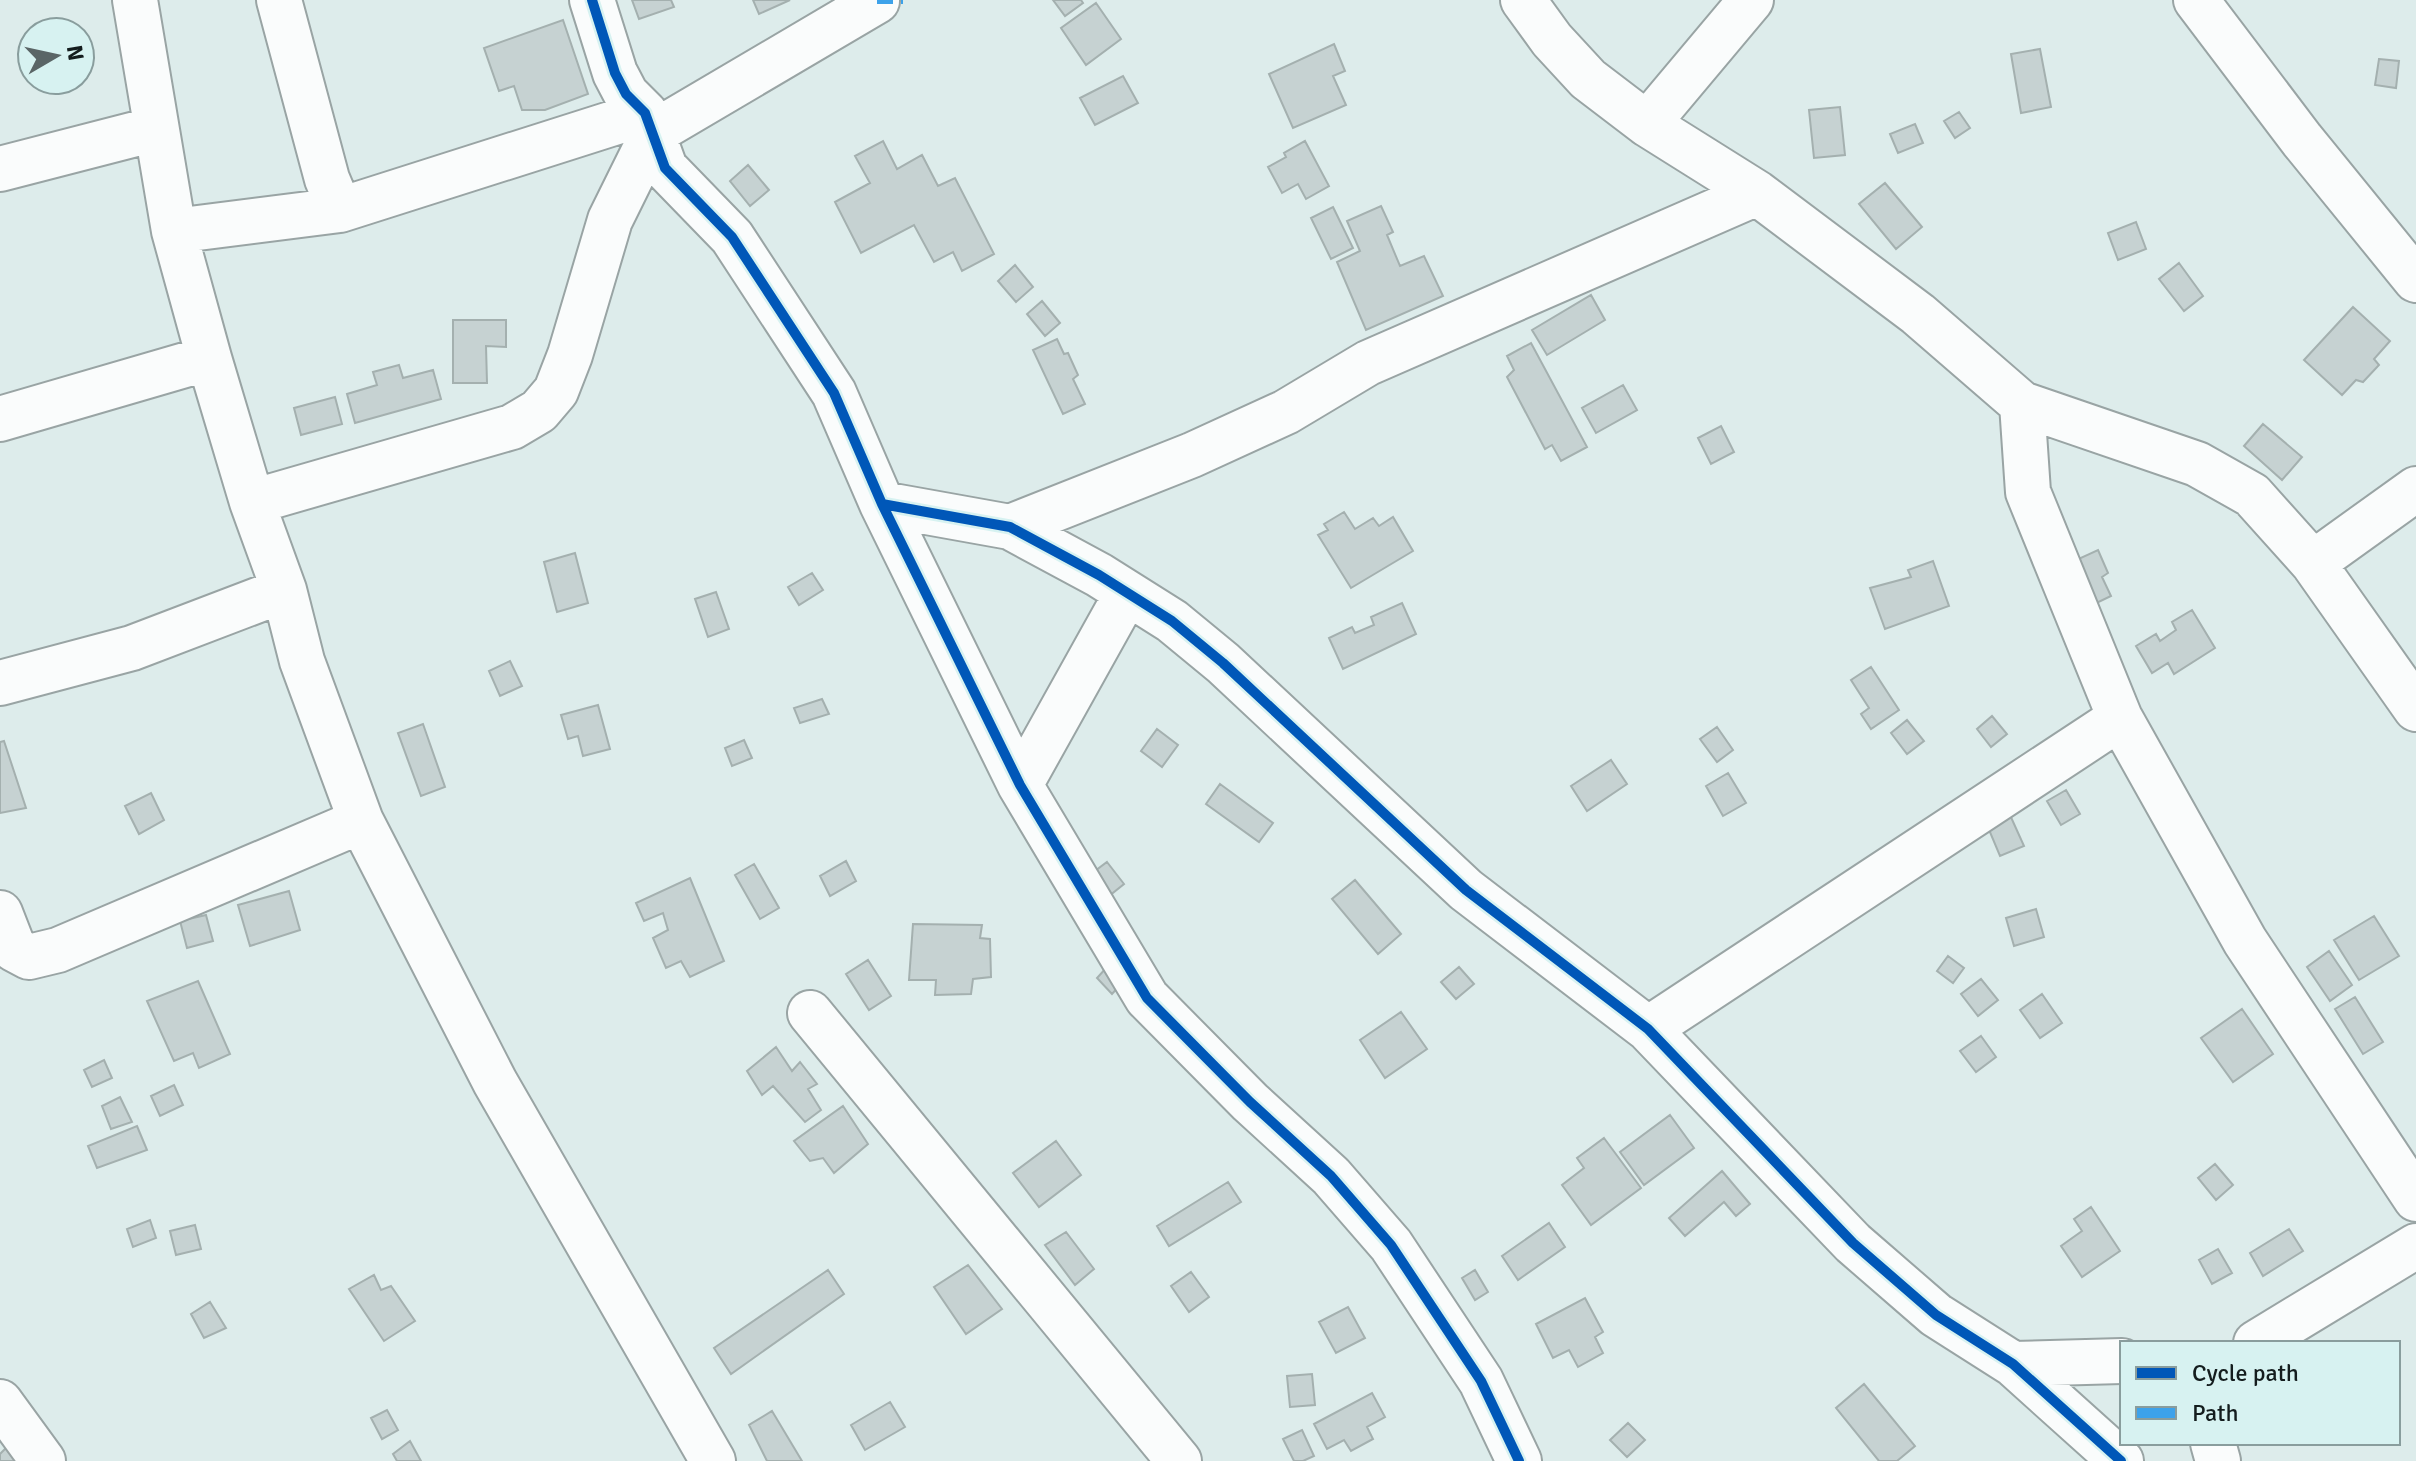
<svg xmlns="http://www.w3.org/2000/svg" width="2416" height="1461" viewBox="0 0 2416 1461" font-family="Signika,sans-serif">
<rect width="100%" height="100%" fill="#ddeceb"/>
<path fill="#c6d2d2" stroke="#a4b0af" stroke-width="2" d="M 632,0 L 671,0 L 674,7 L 639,19 Z
M 753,0 L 790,0 L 759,14 Z
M 1053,0 L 1081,0 L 1083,3 L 1065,16 Z
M 1096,3 L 1121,39 L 1086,65 L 1061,28 Z
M 563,20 L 588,94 L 545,110 L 522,110 L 514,86 L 499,91 L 484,48 Z
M 1334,44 L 1345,71 L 1333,76 L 1346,105 L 1293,128 L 1269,74 Z
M 2040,49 L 2051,107 L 2021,113 L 2011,54 Z
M 2379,59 L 2399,61 L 2396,88 L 2375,85 Z
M 1123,76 L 1138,103 L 1095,125 L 1080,98 Z
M 1840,107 L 1845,155 L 1814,158 L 1809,110 Z
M 1959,112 L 1970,128 L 1955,138 L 1944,121 Z
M 1915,124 L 1923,143 L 1898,153 L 1890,134 Z
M 883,141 L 897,169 L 922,155 L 938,186 L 955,178 L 994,254 L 962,271 L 953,252 L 934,262 L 914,225 L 861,253 L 835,202 L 870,183 L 855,156 Z
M 1305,141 L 1329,186 L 1306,199 L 1298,184 L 1282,193 L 1268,167 L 1286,157 L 1284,153 Z
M 748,165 L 769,190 L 750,206 L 730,181 Z
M 1885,183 L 1922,227 L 1896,249 L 1859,204 Z
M 1381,206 L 1393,232 L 1387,235 L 1400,266 L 1424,256 L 1443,296 L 1366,330 L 1337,262 L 1360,251 L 1347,221 Z
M 1333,207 L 1353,248 L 1331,259 L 1311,218 Z
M 2136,222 L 2146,249 L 2118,260 L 2108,233 Z
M 2179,263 L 2203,296 L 2184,311 L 2159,279 Z
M 1015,265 L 1033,287 L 1016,302 L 998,281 Z
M 1591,295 L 1605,320 L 1547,355 L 1532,330 Z
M 1042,301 L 1060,323 L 1045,336 L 1027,314 Z
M 2353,307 L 2390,341 L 2374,359 L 2379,365 L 2363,382 L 2356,380 L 2342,395 L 2304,360 Z
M 453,320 L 506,320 L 506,347 L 486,346 L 487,383 L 453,383 Z
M 1057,339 L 1064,354 L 1068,353 L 1078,375 L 1073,379 L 1085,404 L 1063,414 L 1033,350 Z
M 1531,343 L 1587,447 L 1561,461 L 1552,445 L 1545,449 L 1507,377 L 1514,370 L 1507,356 Z
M 399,365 L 403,378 L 433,370 L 441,399 L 355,423 L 347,394 L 377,385 L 373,372 Z
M 1623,385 L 1637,410 L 1596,433 L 1582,408 Z
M 335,397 L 342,424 L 301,435 L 294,408 Z
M 2263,424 L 2302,457 L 2282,480 L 2244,446 Z
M 1721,426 L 1734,452 L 1711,464 L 1698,438 Z
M 1344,512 L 1355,529 L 1373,518 L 1379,526 L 1393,517 L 1413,551 L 1351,588 L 1318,535 L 1328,530 L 1324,524 Z
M 2098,550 L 2108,573 L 2102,577 L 2111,596 L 2086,608 L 2074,561 Z
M 575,553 L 588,603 L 557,612 L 544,562 Z
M 1933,561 L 1949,606 L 1885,629 L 1870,588 L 1911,577 L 1908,570 Z
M 812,573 L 823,590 L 799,605 L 788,587 Z
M 716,592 L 729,629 L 708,637 L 695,599 Z
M 1402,603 L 1416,634 L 1343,669 L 1329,638 L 1352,627 L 1355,633 L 1374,625 L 1371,617 Z
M 2192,610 L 2215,648 L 2174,674 L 2168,663 L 2152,673 L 2136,646 L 2156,634 L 2160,641 L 2176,630 L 2172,622 Z
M 510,661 L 522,686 L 500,696 L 489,671 Z
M 1871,667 L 1899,710 L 1871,729 L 1861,714 L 1869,708 L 1851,680 Z
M 822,699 L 829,714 L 800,723 L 794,708 Z
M 598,705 L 610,749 L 583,756 L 578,736 L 568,739 L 561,715 Z
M 1992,716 L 2007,734 L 1991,747 L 1977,729 Z
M 1907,720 L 1924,741 L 1907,754 L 1891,733 Z
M 423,724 L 445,787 L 421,796 L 398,733 Z
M 1717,727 L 1733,750 L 1717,762 L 1700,739 Z
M 1157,729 L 1178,745 L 1162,767 L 1141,751 Z
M 744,740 L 752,758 L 732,766 L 725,748 Z
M 4,741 L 26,808 L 0,813 L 0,742 Z
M 1611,760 L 1627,784 L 1587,811 L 1571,786 Z
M 1728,773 L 1746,803 L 1723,816 L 1706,786 Z
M 1220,784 L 1273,823 L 1259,842 L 1206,804 Z
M 2066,790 L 2080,814 L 2061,825 L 2047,801 Z
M 151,793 L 164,820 L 139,834 L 125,806 Z
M 2010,815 L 2024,846 L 2000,856 L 1987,825 Z
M 846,861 L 856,881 L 830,896 L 820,876 Z
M 1107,862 L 1124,884 L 1104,900 L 1087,877 Z
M 754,864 L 779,908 L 760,919 L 735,875 Z
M 690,878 L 724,961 L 690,977 L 681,961 L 666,968 L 653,938 L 668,930 L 663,913 L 644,921 L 636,903 Z
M 1355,880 L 1401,934 L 1378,954 L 1332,899 Z
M 289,891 L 300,930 L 250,946 L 238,905 Z
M 2036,909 L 2044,937 L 2014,946 L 2006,918 Z
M 206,915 L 213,941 L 187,948 L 180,921 Z
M 2374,916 L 2399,956 L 2359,980 L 2334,940 Z
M 913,924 L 982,925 L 980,938 L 990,939 L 991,977 L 973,979 L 971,994 L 935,995 L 936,980 L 909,980 Z
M 2329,951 L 2352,985 L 2330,1001 L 2307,967 Z
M 1948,956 L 1964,968 L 1953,983 L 1937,971 Z
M 868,960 L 891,996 L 869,1010 L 846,974 Z
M 1107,967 L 1122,983 L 1112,994 L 1097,978 Z
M 1459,967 L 1474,984 L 1456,999 L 1441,982 Z
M 1981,979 L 1998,1000 L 1978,1016 L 1961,994 Z
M 198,981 L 230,1054 L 199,1068 L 193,1053 L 174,1061 L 147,1001 Z
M 2042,994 L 2062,1023 L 2040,1038 L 2020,1010 Z
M 2355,997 L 2383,1042 L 2363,1054 L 2335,1009 Z
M 2242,1009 L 2273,1054 L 2233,1082 L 2201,1038 Z
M 1401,1012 L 1427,1049 L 1385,1078 L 1360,1040 Z
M 1981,1036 L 1996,1057 L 1976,1072 L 1960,1051 Z
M 776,1047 L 792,1071 L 800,1062 L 817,1084 L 808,1089 L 821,1110 L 805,1122 L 773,1086 L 762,1095 L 747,1071 Z
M 104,1060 L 112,1078 L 92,1087 L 84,1070 Z
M 174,1085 L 183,1105 L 160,1116 L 151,1096 Z
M 120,1097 L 132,1122 L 111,1129 L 102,1106 Z
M 843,1106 L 868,1144 L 834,1173 L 823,1158 L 810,1161 L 794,1141 Z
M 1670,1115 L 1694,1148 L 1644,1185 L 1620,1152 Z
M 137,1126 L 147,1150 L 97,1168 L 88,1146 Z
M 1604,1138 L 1641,1188 L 1591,1225 L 1562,1185 L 1584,1168 L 1577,1158 Z
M 1056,1141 L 1081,1175 L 1039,1207 L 1013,1173 Z
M 2215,1164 L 2233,1185 L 2216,1200 L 2198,1178 Z
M 1722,1171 L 1750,1204 L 1736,1216 L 1724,1202 L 1685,1236 L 1669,1218 Z
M 1228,1182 L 1241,1202 L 1169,1246 L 1157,1226 Z
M 2091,1207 L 2120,1251 L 2082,1277 L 2061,1246 L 2082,1231 L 2074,1219 Z
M 150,1220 L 156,1238 L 133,1247 L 127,1229 Z
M 1549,1223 L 1565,1247 L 1518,1280 L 1502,1256 Z
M 195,1225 L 201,1249 L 176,1255 L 170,1231 Z
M 2289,1229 L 2303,1251 L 2263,1276 L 2250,1253 Z
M 1066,1232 L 1094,1269 L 1075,1285 L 1045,1245 Z
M 2218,1249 L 2232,1273 L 2212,1284 L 2199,1260 Z
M 968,1265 L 1002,1309 L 966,1334 L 934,1287 Z
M 828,1270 L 844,1294 L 731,1374 L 714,1348 Z
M 1475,1270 L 1488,1292 L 1475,1300 L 1462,1278 Z
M 1191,1272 L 1209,1297 L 1189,1312 L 1171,1286 Z
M 374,1275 L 381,1290 L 391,1286 L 415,1321 L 384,1341 L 349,1289 Z
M 1585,1298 L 1603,1332 L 1595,1337 L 1603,1353 L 1578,1367 L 1569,1350 L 1553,1358 L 1536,1324 Z
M 210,1302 L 226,1328 L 204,1338 L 191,1314 Z
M 1348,1307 L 1365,1338 L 1336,1353 L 1319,1322 Z
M 1312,1374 L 1315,1405 L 1290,1407 L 1287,1376 Z
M 1864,1384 L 1915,1446 L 1897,1461 L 1879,1461 L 1836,1408 Z
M 1372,1393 L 1385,1417 L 1367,1427 L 1373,1439 L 1351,1451 L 1344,1440 L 1327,1449 L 1314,1424 Z
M 890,1402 L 905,1427 L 865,1450 L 851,1425 Z
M 387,1410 L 398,1430 L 382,1439 L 371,1418 Z
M 772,1411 L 802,1461 L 767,1461 L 749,1425 Z
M 1628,1423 L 1645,1440 L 1627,1457 L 1610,1440 Z
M 1302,1430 L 1314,1456 L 1303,1461 L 1294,1461 L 1283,1439 Z
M 410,1441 L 421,1461 L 397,1461 L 393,1454 Z
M 10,1444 L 26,1461 L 0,1461 L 0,1454 Z"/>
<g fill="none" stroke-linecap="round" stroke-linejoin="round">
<defs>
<path id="minor" d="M 135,0 L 174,231 L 209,358 L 252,502 L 284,590 L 302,661 L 361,821 L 495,1082 L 713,1461
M 279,0 L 327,179 L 340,210 L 645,113
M 592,0 L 615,73 L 626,94 L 645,113 L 665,168 L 732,237 L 834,393 L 882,504 L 1020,785 L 1147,998 L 1250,1102 L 1331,1176 L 1391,1245 L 1481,1381 L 1519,1461
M 1523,0 L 1552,40 L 1588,79 L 1647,124 L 1757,193 L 1918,314 L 2022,404 L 2197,464 L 2252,495 L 2313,563 L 2416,709
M 2196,0 L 2302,140 L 2416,280
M 1647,124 L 1751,0
M 0,169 L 155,129
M 174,231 L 340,210
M 2022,404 L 2028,492 L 2120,718 L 2245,941 L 2416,1199
M 0,419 L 209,358
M 252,502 L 512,427 L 539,411 L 556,391 L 570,355 L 610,220 L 653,133 L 877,1
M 882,504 L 1010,527 L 1099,575 L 1172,621 L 1223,663 L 1466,890 L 1648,1029 L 1853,1243 L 1936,1315 L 2013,1364 L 2121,1461
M 1010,527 L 1192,455 L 1286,412 L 1368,363 L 1757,193
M 2313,563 L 2416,489
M 0,683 L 132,648 L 284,590
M 1020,785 L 1127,593
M 0,913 L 14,949 L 29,957 L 58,950 L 361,821
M 810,1013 L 1179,1461
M 1648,1029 L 2120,718
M 2256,1343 L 2416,1246
M 2013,1364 L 2122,1361
M 0,1402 L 43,1461
M 2213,1443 L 2218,1461"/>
</defs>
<use href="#minor" stroke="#99a4a4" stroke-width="48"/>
<use href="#minor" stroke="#fafcfc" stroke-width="44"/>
<path stroke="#3da2ea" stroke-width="8" stroke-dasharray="16 8" stroke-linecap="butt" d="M 877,0 L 903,0"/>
<defs>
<path id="cycleway" d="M 592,0 L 615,73 L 626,94 L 645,113 L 665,168 L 732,237 L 834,393 L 882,504 L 1020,785 L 1147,998 L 1250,1102 L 1331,1176 L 1391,1245 L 1481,1381 L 1519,1461
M 882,504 L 1010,527 L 1099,575 L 1172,621 L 1223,663 L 1466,890 L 1648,1029 L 1853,1243 L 1936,1315 L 2013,1364 L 2121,1461"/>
</defs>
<use href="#cycleway" stroke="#d7f2f1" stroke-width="15"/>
<use href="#cycleway" stroke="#0057b8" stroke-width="10"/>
</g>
<rect x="2120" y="1341" width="280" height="104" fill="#d7f2f1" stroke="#899d9d" stroke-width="2"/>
<rect x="2136" y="1367" width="40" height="12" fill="#0057b8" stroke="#899d9d" stroke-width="2"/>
<text x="2192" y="1381" font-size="24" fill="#141d1e">Cycle path</text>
<rect x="2136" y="1407" width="40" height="12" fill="#3da2ea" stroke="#899d9d" stroke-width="2"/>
<text x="2192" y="1421" font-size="24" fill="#141d1e">Path</text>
<g transform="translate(56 56) rotate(81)"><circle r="38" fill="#d7f2f1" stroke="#899d9d" stroke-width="2"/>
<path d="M0-6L14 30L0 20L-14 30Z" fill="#5a6566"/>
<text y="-12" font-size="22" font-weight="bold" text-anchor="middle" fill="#141d1e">N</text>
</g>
</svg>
